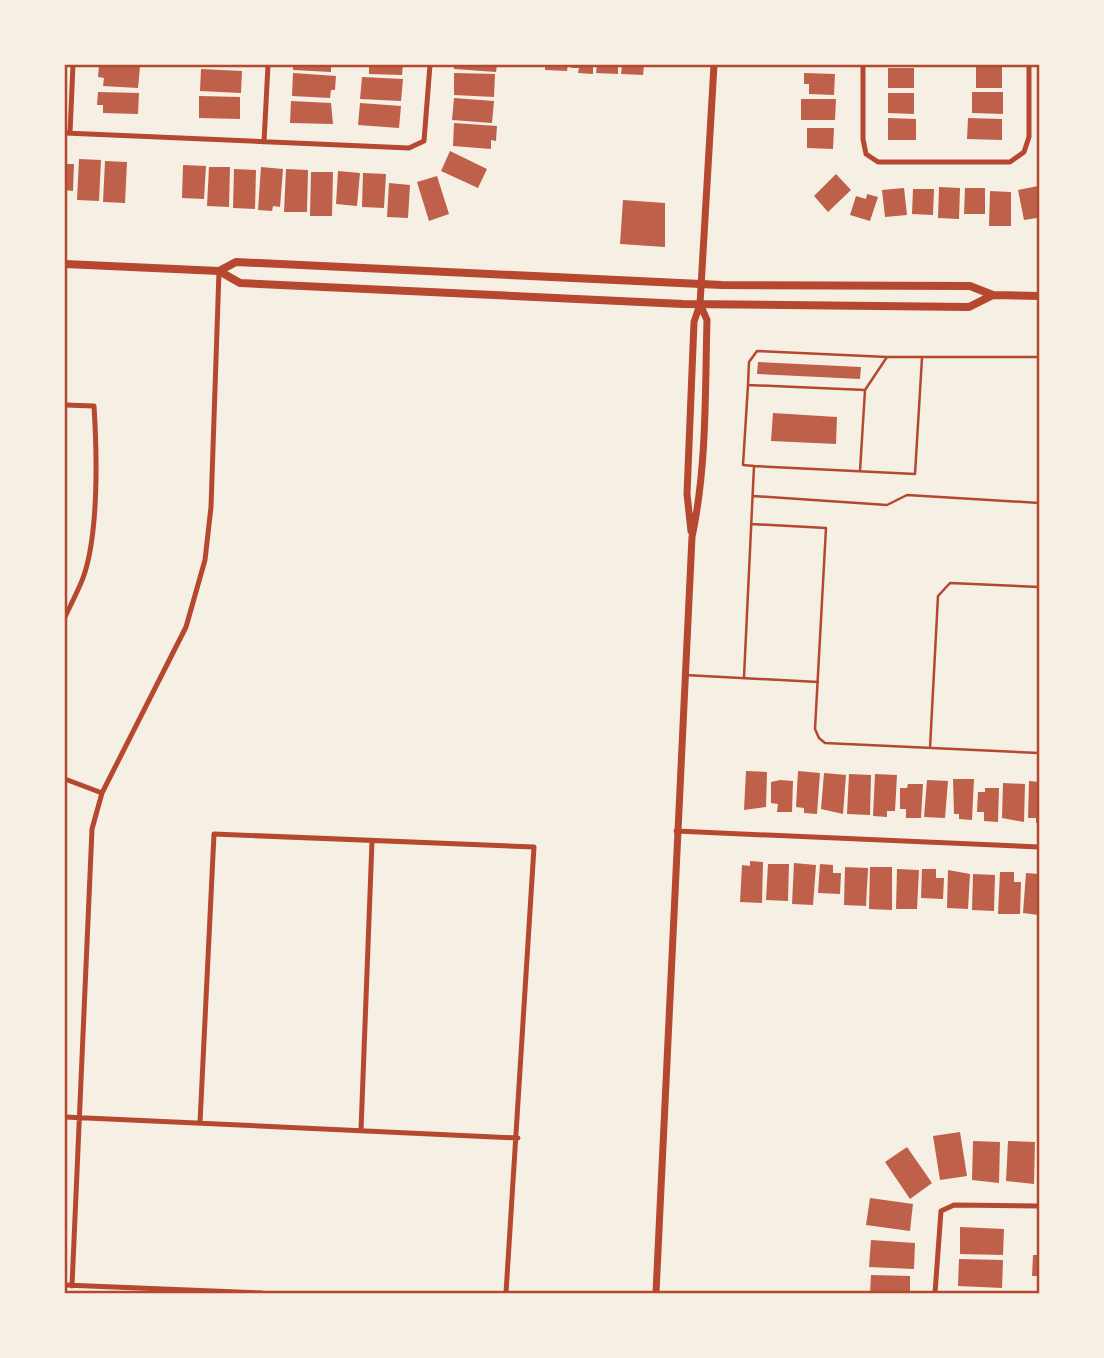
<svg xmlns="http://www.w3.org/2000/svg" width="1104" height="1358" viewBox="0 0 1104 1358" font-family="'Alegreya Sans',sans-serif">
<rect width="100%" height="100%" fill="#f6efe4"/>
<path fill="#bf614a" d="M 99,65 L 140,67 L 138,88 L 103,86 L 104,78 L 98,77 Z
M 293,65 L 331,65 L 331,72 L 293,70 Z
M 369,65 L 403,65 L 402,75 L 369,74 Z
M 454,65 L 497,65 L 496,72 L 454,69 Z
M 545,65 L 568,65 L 567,71 L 545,70 Z
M 571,65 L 593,65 L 593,74 L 578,73 L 579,68 L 571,68 Z
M 597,65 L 618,65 L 618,74 L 596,73 Z
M 622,65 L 644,65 L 643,75 L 621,74 Z
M 976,67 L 1002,67 L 1002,88 L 976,88 Z
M 888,68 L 914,68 L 914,88 L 888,88 Z
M 201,69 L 242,71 L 241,93 L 200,91 Z
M 293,73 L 336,76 L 335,90 L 331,90 L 330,98 L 292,96 Z
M 454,73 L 495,74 L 494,97 L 454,95 Z
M 804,73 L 835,74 L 834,95 L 809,94 L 809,84 L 804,84 Z
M 362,77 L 403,79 L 401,101 L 360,99 Z
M 98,92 L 139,93 L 138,114 L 103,113 L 103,105 L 97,105 Z
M 972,92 L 1003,92 L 1003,114 L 972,113 Z
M 888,93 L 914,93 L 914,114 L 888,113 Z
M 199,96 L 240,97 L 240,119 L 199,118 Z
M 454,98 L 494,101 L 492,123 L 452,120 Z
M 801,99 L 836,99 L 835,120 L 801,120 Z
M 291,101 L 331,103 L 333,124 L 290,123 Z
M 360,103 L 401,106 L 399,128 L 358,125 Z
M 888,118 L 916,119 L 916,140 L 888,140 Z
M 968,118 L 1002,119 L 1002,140 L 967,139 Z
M 454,123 L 497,126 L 496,141 L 491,140 L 491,149 L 453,146 Z
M 807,128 L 834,128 L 833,149 L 807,148 Z
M 450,151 L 487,169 L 478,188 L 441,171 Z
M 79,159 L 101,160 L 99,201 L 77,200 Z
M 105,161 L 127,162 L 125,203 L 103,202 Z
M 65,164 L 74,164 L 73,191 L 65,190 Z
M 183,165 L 206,166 L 204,199 L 182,198 Z
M 209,167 L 230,167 L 229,207 L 207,206 Z
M 261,167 L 283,169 L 280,207 L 273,206 L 272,211 L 258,210 Z
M 234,169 L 256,170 L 255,209 L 233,208 Z
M 286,169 L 308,170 L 307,212 L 284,212 Z
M 338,171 L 360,173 L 357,206 L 336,204 Z
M 311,172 L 333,172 L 332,216 L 310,216 Z
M 363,173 L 386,174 L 384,208 L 362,207 Z
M 836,174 L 851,190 L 828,212 L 814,196 Z
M 437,176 L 449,214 L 429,221 L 417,182 Z
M 389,183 L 410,185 L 408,218 L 387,217 Z
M 1038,186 L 1039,214 L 1037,218 L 1024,220 L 1018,190 Z
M 939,187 L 960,188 L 959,219 L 938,218 Z
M 904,188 L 907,215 L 885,217 L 882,190 Z
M 965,188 L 985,188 L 985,214 L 964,214 Z
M 913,189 L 934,189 L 933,215 L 912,214 Z
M 990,191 L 1011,192 L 1011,226 L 989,226 Z
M 867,194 L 878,197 L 870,221 L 850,215 L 856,196 L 866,199 Z
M 623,200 L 665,203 L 665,247 L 620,244 Z
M 758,362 L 861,367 L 860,379 L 757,374 Z
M 773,413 L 837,417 L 836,444 L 771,441 Z
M 746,771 L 767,772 L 766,807 L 744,810 Z
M 798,771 L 820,773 L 817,814 L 804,813 L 804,808 L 796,807 Z
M 824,773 L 846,775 L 843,814 L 821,809 Z
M 849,774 L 871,775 L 870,815 L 847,814 Z
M 875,774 L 897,775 L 895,811 L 887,811 L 887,817 L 873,816 Z
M 953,779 L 974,779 L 972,820 L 959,819 L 959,814 L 954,814 Z
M 780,780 L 793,781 L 792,812 L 777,812 L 778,804 L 771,803 L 771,782 Z
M 927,780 L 948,781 L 945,818 L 924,817 Z
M 1029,781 L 1039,782 L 1039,823 L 1036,823 L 1036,818 L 1028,818 Z
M 1003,783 L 1025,784 L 1024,822 L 1002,818 Z
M 908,784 L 923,784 L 921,818 L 906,818 L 906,809 L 900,809 L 900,788 L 907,788 Z
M 985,788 L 999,788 L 998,822 L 984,821 L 984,812 L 977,812 L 978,792 L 985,792 Z
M 750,861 L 763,862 L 762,903 L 740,902 L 742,865 L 750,866 Z
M 794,863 L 816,865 L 813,905 L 792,904 Z
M 768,864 L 789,864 L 788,901 L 766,900 Z
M 820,864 L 833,865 L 833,873 L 841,873 L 840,894 L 818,893 Z
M 845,867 L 868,868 L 866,906 L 844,905 Z
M 870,867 L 892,867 L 892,910 L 869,909 Z
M 897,869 L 919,870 L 917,909 L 896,909 Z
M 922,869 L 936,869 L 936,878 L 944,878 L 943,899 L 921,898 Z
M 948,870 L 970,874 L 968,909 L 947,908 Z
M 1000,872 L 1014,872 L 1014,882 L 1021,882 L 1020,914 L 998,914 Z
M 1026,873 L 1039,874 L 1039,915 L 1023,913 Z
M 973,874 L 995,875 L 994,911 L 972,910 Z
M 960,1132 L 967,1176 L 940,1180 L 933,1136 Z
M 973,1141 L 1000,1142 L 999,1183 L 972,1180 Z
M 1008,1141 L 1035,1142 L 1034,1184 L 1006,1181 Z
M 907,1147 L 932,1183 L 910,1199 L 885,1162 Z
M 870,1198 L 913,1204 L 910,1231 L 866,1225 Z
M 960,1227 L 1004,1229 L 1003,1255 L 960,1254 Z
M 871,1240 L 915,1243 L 914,1269 L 869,1267 Z
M 1033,1255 L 1039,1255 L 1039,1276 L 1032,1276 Z
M 959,1259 L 1003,1260 L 1002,1288 L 958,1286 Z
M 871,1275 L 910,1276 L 910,1293 L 870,1293 Z"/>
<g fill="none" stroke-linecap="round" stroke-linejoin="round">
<path stroke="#b5482f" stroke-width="2.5" d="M 748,385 L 749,362 L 757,351 L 887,357
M 754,466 L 915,474 L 922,358
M 860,471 L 865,390
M 753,496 L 887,505 L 907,495 L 1039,503
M 751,524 L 826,528 L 815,729 L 819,738 L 825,743 L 1039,753
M 685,675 L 818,682
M 744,677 L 754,466 L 743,465 L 748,385 L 865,390 L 887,357 L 1039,357
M 930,748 L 938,596 L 950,583 L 1039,587"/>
<path stroke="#b5482f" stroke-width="5" d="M 863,65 L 863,139 L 866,154 L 878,162 L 1010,162 L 1024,152 L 1029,137 L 1029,65
M 65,133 L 409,148 L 424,141 L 430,65
M 70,133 L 73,65
M 264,142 L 268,65
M 65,405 L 94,406 C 97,453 99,534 83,578 C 78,591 71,604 65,617
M 65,779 L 102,793
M 676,831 L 1039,847
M 65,1117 L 518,1138
M 200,1123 L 214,834 L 534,847 L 506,1293
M 361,1130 L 372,841
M 65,1285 L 262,1293
M 72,1286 L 92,829 L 102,793 L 186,627 L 205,560 L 211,507 L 219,271
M 935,1293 L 941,1211 L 954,1205 L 1039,1206"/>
<path stroke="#b5482f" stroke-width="7" d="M 691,531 L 687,494 L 694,322 L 700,304 L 714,65
M 656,1293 L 692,537 C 707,466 705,393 707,320 L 700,304"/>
<path stroke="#b5482f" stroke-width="8" d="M 65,264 L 219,271 L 236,262 L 722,285 L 970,286 L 993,295
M 219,271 L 240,283 L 683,304 L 969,307 L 993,295 L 1039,296"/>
</g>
<rect width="1104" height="1358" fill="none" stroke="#f6efe4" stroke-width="133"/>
<rect x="66" y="66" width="972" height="1226" fill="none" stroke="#b5482f" stroke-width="2.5"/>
</svg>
